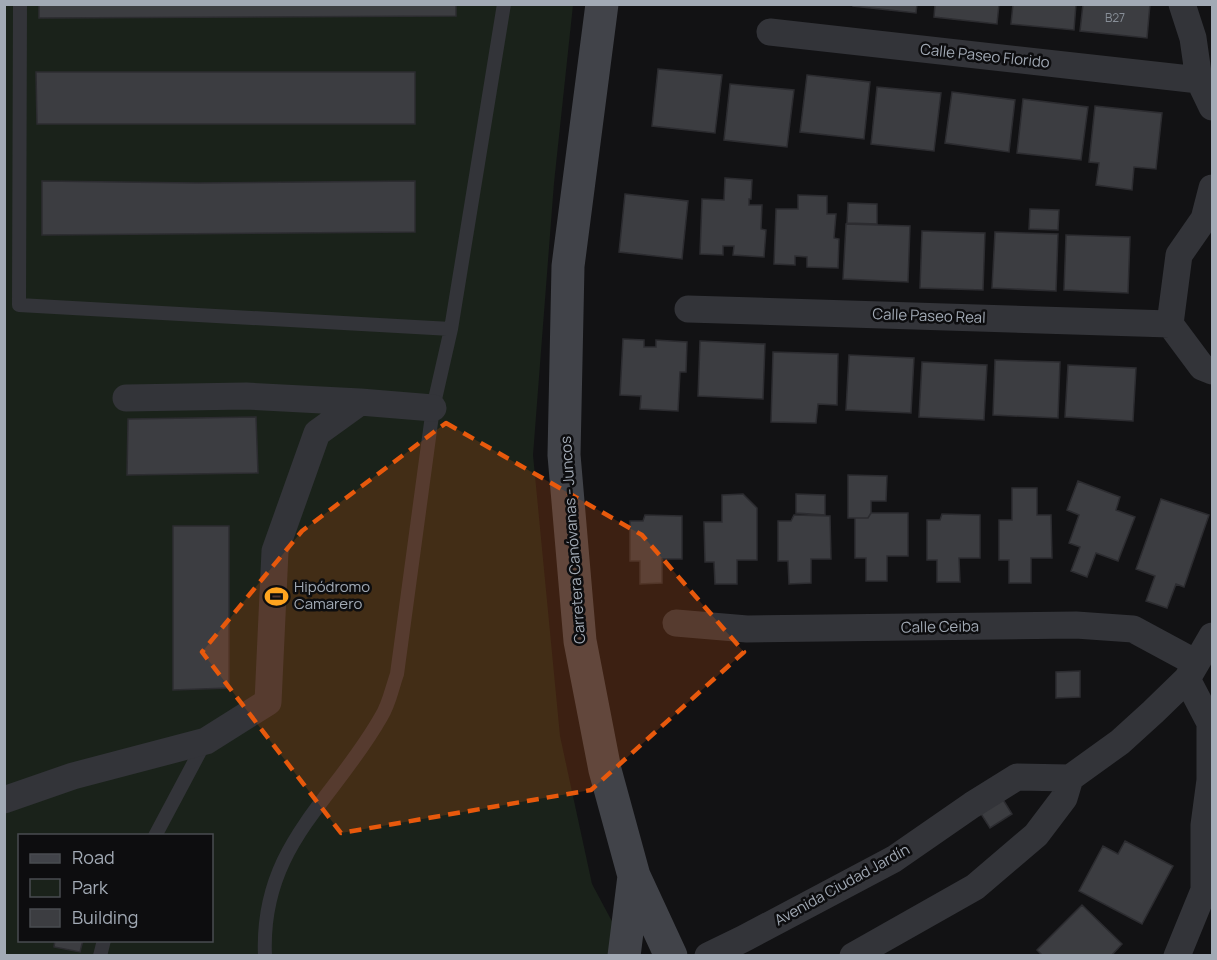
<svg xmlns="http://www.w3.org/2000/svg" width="1217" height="960" viewBox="0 0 1217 960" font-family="Manrope,sans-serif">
<rect width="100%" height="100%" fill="#121214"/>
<path fill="#1a221a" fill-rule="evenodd" d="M 5,5 L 573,5 L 554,183 L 533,455 L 560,736 L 592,884 L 630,955 L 5,956 ZM 20,836 L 212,836 L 212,940 L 20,940 Z"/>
<path fill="#3c3d41" stroke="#2c2c30" stroke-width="1.5" d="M 39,4 L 456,4 L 456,16 L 39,18 Z
M 853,4 L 917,4 L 916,13 L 853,6 Z
M 935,4 L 999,4 L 997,24 L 934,17 Z
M 1013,4 L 1076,4 L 1074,30 L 1011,24 Z
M 1083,4 L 1150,4 L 1147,38 L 1080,31 Z
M 658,69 L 722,75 L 715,133 L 652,126 Z
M 36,72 L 415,72 L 415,124 L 37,124 Z
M 807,75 L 870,82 L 864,139 L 800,132 Z
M 730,84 L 794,90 L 787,147 L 724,140 Z
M 877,87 L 941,93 L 934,151 L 871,144 Z
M 952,92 L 1015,100 L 1009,152 L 945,143 Z
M 1023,99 L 1088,107 L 1081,160 L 1017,153 Z
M 1095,106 L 1162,113 L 1156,169 L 1134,167 L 1132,190 L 1096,185 L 1099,163 L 1089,162 Z
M 725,178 L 752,180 L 751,199 L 749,199 L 749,205 L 762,205 L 761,229 L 766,230 L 764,257 L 733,255 L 734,246 L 723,246 L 723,255 L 700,254 L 702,199 L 724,200 Z
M 42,181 L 197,183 L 415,181 L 415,232 L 42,235 Z
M 625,194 L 688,201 L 682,259 L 619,252 Z
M 798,195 L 827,196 L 827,214 L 836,214 L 834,238 L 839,239 L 838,268 L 807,267 L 807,257 L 795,256 L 795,265 L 774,264 L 776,209 L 798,209 Z
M 848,203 L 877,204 L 877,224 L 847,223 Z
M 1030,209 L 1059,210 L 1058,230 L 1029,229 Z
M 846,224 L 910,226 L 908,282 L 843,279 Z
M 922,231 L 985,233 L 983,290 L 920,288 Z
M 995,232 L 1058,234 L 1056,291 L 992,288 Z
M 1066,235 L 1130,237 L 1128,293 L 1064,290 Z
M 623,339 L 644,340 L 644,347 L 656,347 L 656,340 L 687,342 L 686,372 L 680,372 L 678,411 L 640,409 L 641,396 L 620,395 Z
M 700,341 L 765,344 L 763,399 L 698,396 Z
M 773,352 L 838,354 L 837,405 L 818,404 L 816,423 L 771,422 Z
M 849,355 L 914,358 L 911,413 L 846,410 Z
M 995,360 L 1060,362 L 1058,418 L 993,415 Z
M 922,362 L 987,365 L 984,420 L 919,417 Z
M 1068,365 L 1136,368 L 1133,421 L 1065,417 Z
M 256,417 L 258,473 L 127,475 L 128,419 Z
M 848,475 L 887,476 L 886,501 L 871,501 L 871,513 L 868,518 L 848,518 Z
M 1078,481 L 1120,497 L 1116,510 L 1135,517 L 1118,561 L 1096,553 L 1087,577 L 1071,571 L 1080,547 L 1069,543 L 1079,515 L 1067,510 Z
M 1012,488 L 1037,488 L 1037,515 L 1051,515 L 1052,558 L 1031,558 L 1031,583 L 1009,583 L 1009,560 L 999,560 L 999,520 L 1012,520 Z
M 743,494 L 757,508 L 757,560 L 737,560 L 737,584 L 715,584 L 714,562 L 705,562 L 704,522 L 722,522 L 722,495 Z
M 796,494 L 825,495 L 825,515 L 796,513 Z
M 1161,499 L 1209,515 L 1184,587 L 1176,584 L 1167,608 L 1146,601 L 1155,576 L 1136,569 Z
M 871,513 L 908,513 L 908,556 L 887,556 L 887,581 L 866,581 L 866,558 L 855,558 L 855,518 L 868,518 Z
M 942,514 L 980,515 L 980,558 L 959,558 L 960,582 L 937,582 L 937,560 L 927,560 L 927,520 L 940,520 Z
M 645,515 L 682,516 L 682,559 L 662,559 L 662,583 L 640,584 L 640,561 L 630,561 L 630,521 L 643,521 Z
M 794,515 L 830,516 L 831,559 L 811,559 L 811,583 L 789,584 L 788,561 L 778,561 L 778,521 L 791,521 Z
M 173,526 L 229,526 L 229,688 L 173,690 Z
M 1080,671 L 1080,697 L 1056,698 L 1056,672 Z
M 999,793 L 1012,814 L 990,828 L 976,806 Z
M 1125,841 L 1173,866 L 1142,924 L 1079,891 L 1103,846 L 1118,854 Z
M 1082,905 L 1122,944 L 1111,956 L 1043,956 L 1037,950 Z
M 55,940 L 83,940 L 80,952 L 54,947 Z"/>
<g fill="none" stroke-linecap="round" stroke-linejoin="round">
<path stroke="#333439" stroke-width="14" d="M 20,4 L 19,305 L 451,329
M 155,836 L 205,742
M 100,956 L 104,940
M 265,956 C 260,846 333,802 381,717 C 389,705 392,688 397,674 L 433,408 L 451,329 L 504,4"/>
<path stroke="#333439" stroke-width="27" d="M 1182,4 L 1193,38 L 1199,80 L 1212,107
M 770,32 L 1199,80
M 1212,188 L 1204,219 L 1179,255 L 1170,324 L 1202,367 L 1212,371
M 688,309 L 1170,324
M 126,398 L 246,396 L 360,402
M 676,623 L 747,629 L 1076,625 L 1133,629 L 1196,663
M 4,800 L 73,776 L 206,741 L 268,702 L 275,551 L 317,433 L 360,402 L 433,408
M 708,956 L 743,939 L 894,859 L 972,805 L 1017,777 L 1070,778
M 853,956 L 975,887 L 1036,835 L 1064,798 L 1070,778 L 1120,742 L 1153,712 L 1187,679 L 1212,636
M 1177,956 L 1204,890 L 1204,825 L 1210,780 L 1210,723 L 1187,679"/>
<path stroke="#414349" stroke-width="33" d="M 602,4 L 568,266 L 564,455 L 580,641 L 605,770 L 634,876 L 671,956
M 624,956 L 634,876"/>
</g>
<path fill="#e8590c" fill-opacity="0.2" stroke="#e8590c" stroke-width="4.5" stroke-dasharray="12 8" stroke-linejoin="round" d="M 446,423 L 642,535 L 744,652 L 591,790 L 341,833 L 202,652 L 302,531 Z"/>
<defs>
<symbol id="stadium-bare" viewBox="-9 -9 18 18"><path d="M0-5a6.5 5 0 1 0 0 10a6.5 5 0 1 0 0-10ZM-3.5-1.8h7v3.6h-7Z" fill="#ffa41f" stroke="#0d0d0f" stroke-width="2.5" paint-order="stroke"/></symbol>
</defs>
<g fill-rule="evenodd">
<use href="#stadium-bare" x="260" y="580" width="33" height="33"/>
</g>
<g text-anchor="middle" stroke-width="5" stroke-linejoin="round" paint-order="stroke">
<g font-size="12" fill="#888f98">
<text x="1115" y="22">B27</text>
</g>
<g font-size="15" fill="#a2aab5" stroke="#0d0d0f">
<text transform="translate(985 56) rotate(6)" y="5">Calle Paseo Florido</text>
<text transform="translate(929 316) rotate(2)" y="5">Calle Paseo Real</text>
<text transform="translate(573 540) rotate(-94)" y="5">Carretera Canóvanas - Juncos</text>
<text transform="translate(940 627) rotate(-1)" y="5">Calle Ceiba</text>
<text transform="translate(842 885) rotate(-29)" y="5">Avenida Ciudad Jardín</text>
</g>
<g font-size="15" fill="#a2aab5" stroke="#0d0d0f" text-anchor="start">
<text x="294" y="592">Hipódromo<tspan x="294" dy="17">Camarero</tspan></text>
</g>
</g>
<rect width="1217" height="960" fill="none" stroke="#a2aab5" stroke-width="12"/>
<rect x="18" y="834" width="195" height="108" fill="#0d0d0f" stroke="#494c51" stroke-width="1.5"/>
<rect x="30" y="854" width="30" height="9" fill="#414349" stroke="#494c51" stroke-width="1.5"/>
<text x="72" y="864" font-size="18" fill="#a2aab5">Road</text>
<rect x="30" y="879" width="30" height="18" fill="#1a221a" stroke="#494c51" stroke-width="1.5"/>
<text x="72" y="894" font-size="18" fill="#a2aab5">Park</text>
<rect x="30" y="909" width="30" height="18" fill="#3c3d41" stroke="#494c51" stroke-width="1.5"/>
<text x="72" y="924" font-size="18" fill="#a2aab5">Building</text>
</svg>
